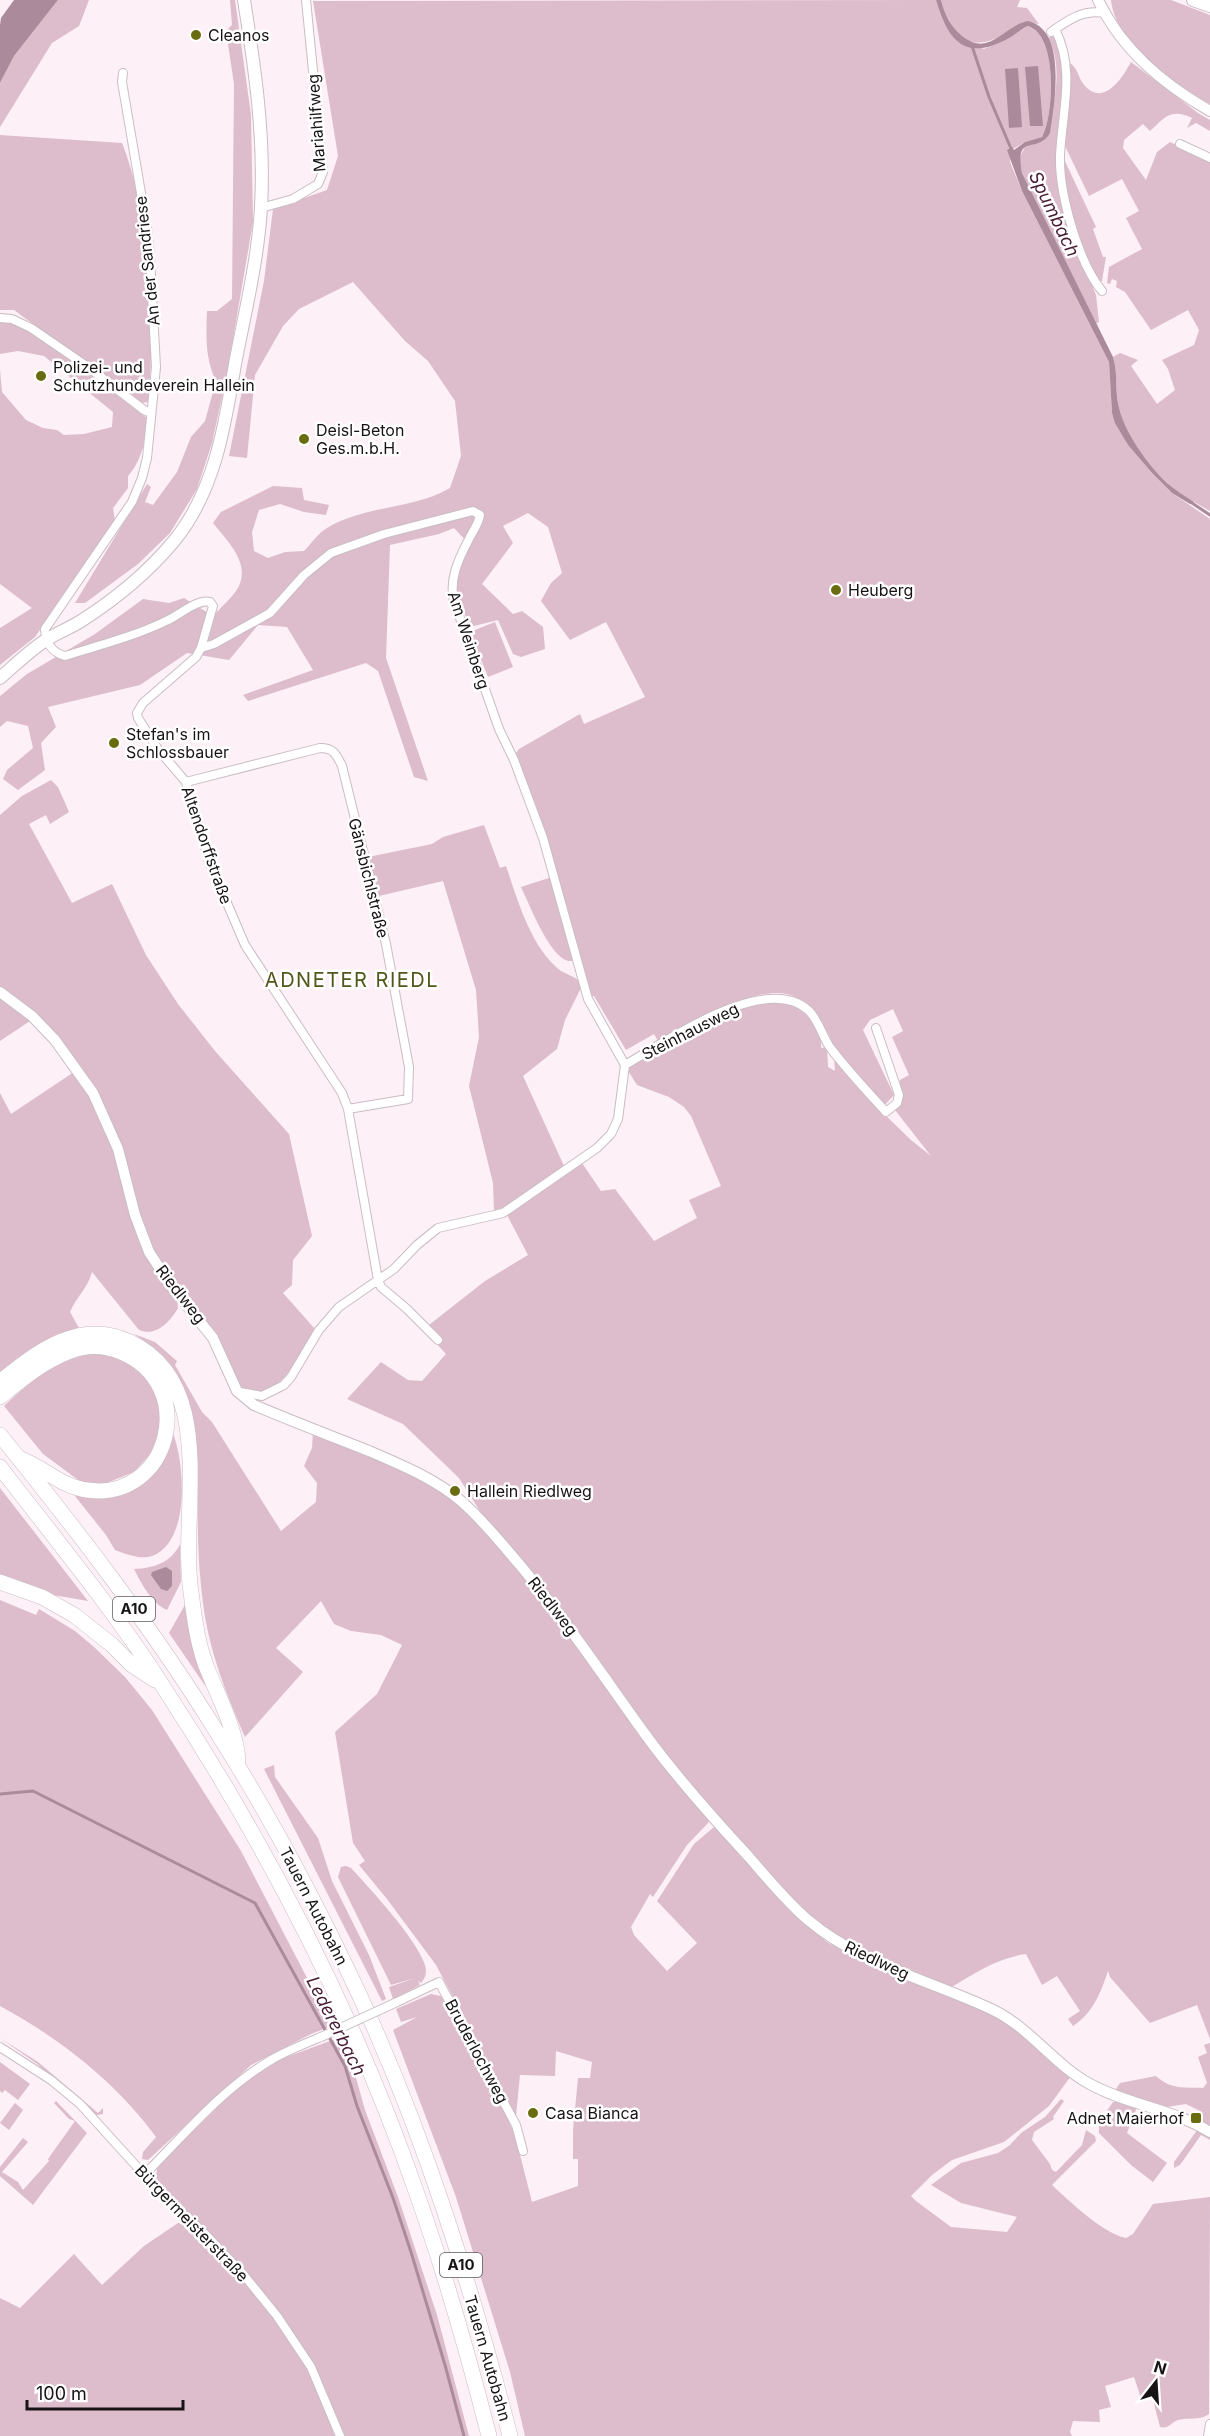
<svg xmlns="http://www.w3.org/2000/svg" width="1210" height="2436" viewBox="0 0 1210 2436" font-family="Inter,sans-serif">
<rect width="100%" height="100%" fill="#fdf0f6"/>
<path fill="#ddbccc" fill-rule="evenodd" d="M 58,0 L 89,0 L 79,26 L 52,43 L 0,127 L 0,83 L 14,56 Z
M 230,0 L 235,0 L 251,115 L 253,222 L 227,374 L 212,443 L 197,489 L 170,533 L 138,564 L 85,603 L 75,603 L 147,484 L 151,487 L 145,502 L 153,505 L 177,472 L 191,437 L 205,421 L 216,381 C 205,358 206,336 207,311 L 217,311 L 232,299 L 234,84 L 226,31 L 232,25 Z
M 936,0 C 946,35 952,36 984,49 L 1010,37 L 1028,26 C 1058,35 1054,115 1042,137 L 1025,142 L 1013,149 L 1010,162 L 1022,191 L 1109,362 L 1112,413 L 1128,445 L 1152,473 L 1172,493 L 1210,519 L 1210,2039 L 1197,2005 L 1150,2023 L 1110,1977 L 1108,1971 C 1101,1992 1093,2013 1073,2026 L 1068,2019 L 1080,2011 L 1057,1976 L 1042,1985 L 1026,1954 C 997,1958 975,1973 950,1988 L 885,1961 L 846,1942 L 806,1915 L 776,1885 L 661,1750 L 488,1524 L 459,1478 L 403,1424 L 347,1399 L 381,1362 L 408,1380 L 422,1381 L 446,1354 L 436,1343 L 441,1337 L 429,1325 L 485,1281 L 528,1255 L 507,1215 L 582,1163 L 601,1191 L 615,1189 L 654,1241 L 697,1218 L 689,1200 L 721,1186 L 691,1116 L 684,1107 L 669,1097 L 637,1085 L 627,1069 C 660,1049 741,997 779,1000 C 790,1002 803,1010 810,1019 C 817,1027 822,1037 821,1048 L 827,1047 L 828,1067 L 835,1071 C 834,1062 835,1052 832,1043 C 831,1037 825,1029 821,1023 C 813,1009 803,998 787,994 C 752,986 688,1025 658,1041 L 654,1034 L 626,1050 L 594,996 L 591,997 C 570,917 546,839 517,762 L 516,753 L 519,749 L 580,714 L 584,724 L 645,697 L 606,622 L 570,640 L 541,601 L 551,583 L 562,573 L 548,527 L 528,513 L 503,526 L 513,543 L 482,584 L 513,614 L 522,611 L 543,627 L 545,649 L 521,657 L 513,654 L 498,620 L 474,626 L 469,623 L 454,591 L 458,571 L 469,544 L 454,528 L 439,534 L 390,545 L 386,658 L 428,781 L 414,777 L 378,671 L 366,663 L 248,701 L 243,695 L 313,670 L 287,627 L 258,625 L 229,660 L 187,653 L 140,685 L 48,707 L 56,727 L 41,743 L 45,770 L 18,790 L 3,779 L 7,770 L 33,748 L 28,726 L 7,721 L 0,727 L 0,696 L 27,674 L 95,634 L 143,599 L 169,603 L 184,598 L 213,616 C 220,608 232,598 238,588 C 251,563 228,542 213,523 L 221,512 L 273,486 L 302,488 L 304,500 L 329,505 L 326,515 L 304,512 L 280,504 L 259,510 L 252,532 L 254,551 L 268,558 L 285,552 L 304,551 C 311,544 318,533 327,528 C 365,505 412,510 450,488 L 461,456 L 455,401 L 428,361 L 405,341 L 353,282 L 299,309 L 283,326 L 255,375 L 247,458 L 229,456 L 264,281 L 273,209 L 327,190 L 338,156 L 313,1 ZM 893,1009 L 903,1031 L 892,1037 L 909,1075 L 900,1080 L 895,1110 L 931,1156 L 911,1140 L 880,1110 L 894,1095 L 863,1030 L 870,1020 Z
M 941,0 L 1020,0 L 1017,7 L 1027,8 L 1039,24 L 1024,22 C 984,51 956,54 941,0 Z
M 1111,0 L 1171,0 L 1210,15 L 1210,104 C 1173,82 1116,46 1111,0 Z
M 1054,35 L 1056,37 L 1064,66 L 1058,173 L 1081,258 L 1096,295 L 1099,322 L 1095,324 L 1022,173 L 1019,158 L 1025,147 L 1044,140 C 1053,109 1065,68 1048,38 Z
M 1131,62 L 1198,113 L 1210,120 L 1210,131 L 1196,123 L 1187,128 L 1192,118 C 1171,108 1165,117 1150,131 L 1143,124 L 1124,140 L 1123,148 L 1146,180 L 1157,152 L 1170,142 L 1210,161 L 1210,511 C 1196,503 1179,494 1167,483 C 1146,463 1123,432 1118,403 C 1115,388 1118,373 1113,357 L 1120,353 L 1138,360 L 1131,366 L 1157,404 L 1175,390 L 1168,369 L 1162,360 L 1194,345 L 1199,330 L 1188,310 L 1151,330 L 1125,292 L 1116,287 L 1117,281 L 1112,279 L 1110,284 L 1107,283 L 1109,267 L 1142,249 L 1126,218 L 1139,211 L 1122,179 L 1089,196 L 1065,146 L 1070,63 C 1079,69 1078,79 1085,86 C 1104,107 1123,77 1131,62 Z
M 0,135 L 122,143 C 151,216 156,324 148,402 L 141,403 L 14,310 L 0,310 Z
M 1062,155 L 1096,227 L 1093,229 L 1103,257 L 1106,257 L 1102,281 L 1098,281 C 1078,239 1065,201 1062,155 Z
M 0,323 L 11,323 L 25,329 L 86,371 L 147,418 C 145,440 143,459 128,476 L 128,488 L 113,508 L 115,521 L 35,637 L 0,665 L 0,628 L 32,608 L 0,584 L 0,370 L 2,392 L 26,420 L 43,428 L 57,430 L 64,435 L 84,434 L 112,427 L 113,412 L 44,356 L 18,351 L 0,354 Z
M 495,622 L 513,667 L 488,677 L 470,632 Z
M 51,780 L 58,787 L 69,812 L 50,824 L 46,815 L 29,824 L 72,903 L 112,884 L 146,955 L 178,1004 L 215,1051 L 289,1134 L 312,1236 L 293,1260 L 292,1285 L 283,1293 L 315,1329 C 300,1356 273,1415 235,1382 L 186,1298 L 151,1249 L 92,1085 L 0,988 L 0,815 L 22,796 Z
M 484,825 L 500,868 L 506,866 C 518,901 531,948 561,971 C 566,974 573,976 578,980 L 581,988 L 565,1020 L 557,1049 L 523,1076 L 564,1166 L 507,1206 L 494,1211 L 493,1183 L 469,1086 L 479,1037 L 476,990 L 443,881 L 379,896 L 368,857 L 432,844 L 443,837 Z
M 552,877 L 574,958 L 572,961 C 552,964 529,903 521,887 Z
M 0,997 L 30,1021 L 0,1041 Z
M 74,1072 C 103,1112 111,1140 125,1186 L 123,1190 L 127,1207 L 177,1299 L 178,1308 C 170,1322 156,1337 139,1330 L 92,1272 C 88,1288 76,1297 70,1312 L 80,1330 C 46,1338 27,1352 0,1373 L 0,1093 L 11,1114 Z
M 134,1334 L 155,1342 L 177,1361 L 175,1365 L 202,1412 L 212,1422 L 281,1531 L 316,1502 L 317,1483 L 304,1466 L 312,1448 L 313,1431 L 438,1487 L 466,1510 L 494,1537 L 706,1813 L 709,1822 L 687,1845 L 653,1897 L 650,1894 L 631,1927 L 634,1935 L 667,1971 L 697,1943 L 657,1901 L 694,1844 L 714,1827 L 818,1932 C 823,1942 834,1947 845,1948 L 1008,2021 L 1071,2076 L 1049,2106 L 1004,2142 L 952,2160 L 932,2175 L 911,2196 L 916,2201 L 951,2227 L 1007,2232 L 1017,2217 L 961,2203 L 931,2185 L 961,2163 L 998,2153 L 1010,2145 L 1021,2133 L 1045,2117 L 1061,2099 L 1064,2101 L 1053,2117 L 1054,2119 L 1034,2132 L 1032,2140 L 1050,2164 L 1052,2170 L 1056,2172 L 1082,2145 L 1086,2130 L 1095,2136 L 1096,2141 L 1052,2185 C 1069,2201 1104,2234 1126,2238 L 1133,2234 L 1153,2204 L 1210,2197 L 1209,2414 C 1199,2421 1189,2417 1178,2420 C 1170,2423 1169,2429 1160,2427 L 1152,2396 L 1141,2398 L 1134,2377 L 1105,2386 L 1111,2407 L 1099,2410 L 1100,2422 L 1073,2421 L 1070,2432 L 1072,2436 L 525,2436 L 510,2372 L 456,2197 L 393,2030 L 417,2017 L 401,2022 L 396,2009 L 431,1994 L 441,1996 L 446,2003 L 486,2073 L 515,2135 L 532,2202 L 578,2186 L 578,2159 L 573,2159 L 573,2130 L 578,2078 L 590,2078 L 592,2062 L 556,2051 L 555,2076 L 520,2075 L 516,2116 L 436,1965 L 387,1899 L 359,1865 L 365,1861 L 353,1843 L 335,1732 L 377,1694 L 402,1645 L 381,1635 L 351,1631 L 334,1624 L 321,1601 L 276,1648 L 303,1672 L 245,1737 C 226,1693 209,1651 203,1603 C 199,1572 197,1539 198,1507 C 198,1436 199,1377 134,1334 Z
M 91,1353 L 113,1355 L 135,1366 L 151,1382 L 161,1406 L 161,1431 L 155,1449 L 134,1472 L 104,1484 L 81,1482 L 43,1454 L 4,1406 C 30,1382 55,1360 91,1353 Z
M 172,1431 C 185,1461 191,1542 152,1556 C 140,1560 126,1554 115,1550 L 106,1535 L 71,1491 L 128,1489 Z
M 0,1488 L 88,1601 L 53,1595 L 0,1577 Z
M 180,1544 L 181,1582 L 167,1610 C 152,1604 141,1583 134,1569 C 154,1568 171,1563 180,1544 Z
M 0,1600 L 36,1615 L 39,1609 L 75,1631 L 94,1647 L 125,1677 L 152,1710 L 241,1851 L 332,2026 L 311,2034 L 251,2065 L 148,2160 L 142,2159 L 143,2152 L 156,2137 C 117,2083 58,2037 0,2006 Z
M 186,1603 L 196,1653 L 206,1687 L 169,1633 Z
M 274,1765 L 275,1777 L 318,1838 L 332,1881 L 369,1955 L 386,1999 L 382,2001 L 264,1769 Z
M 346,1866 L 351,1868 C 372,1891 415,1937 425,1965 C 427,1972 426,1977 421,1983 L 418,1981 L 420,1985 L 393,1999 L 389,1987 L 415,1978 L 391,1985 L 338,1877 L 341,1867 Z
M 0,2038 L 38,2062 L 98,2113 L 103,2108 L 103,2114 L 96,2115 L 36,2063 Z
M 338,2038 L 356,2078 L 365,2110 L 398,2197 L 437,2315 L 469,2436 L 343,2436 L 312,2363 L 293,2332 L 251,2280 L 155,2183 L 157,2169 L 164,2160 L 243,2082 L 276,2061 Z
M 1210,2043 L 1210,2128 L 1196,2120 L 1200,2111 L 1186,2104 L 1167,2107 L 1114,2092 L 1120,2083 L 1156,2076 C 1172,2090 1183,2087 1203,2088 L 1207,2083 L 1198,2057 L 1207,2053 L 1204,2045 Z
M 0,2062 L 30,2084 L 18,2100 L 5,2090 L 2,2093 L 0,2091 Z
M 56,2101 L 87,2133 L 33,2205 L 0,2176 L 0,2167 L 23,2138 L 28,2142 L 2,2172 L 18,2182 L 23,2190 L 49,2161 L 48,2159 L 75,2121 L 69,2119 L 54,2103 Z
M 1113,2102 L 1119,2102 L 1137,2107 L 1127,2133 L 1167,2163 L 1153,2182 L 1131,2165 L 1099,2133 L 1099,2122 Z
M 15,2103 L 23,2110 L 9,2130 L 0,2123 Z
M 1198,2129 L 1210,2137 L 1210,2140 L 1201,2135 L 1180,2165 L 1174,2168 L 1174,2162 Z
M 178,2223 L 188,2225 L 262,2302 L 309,2368 L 336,2436 L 0,2436 L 0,2298 L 20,2308 L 74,2254 L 102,2285 L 144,2246 Z"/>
<path fill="#ab8b9b" d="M 14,0 L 58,0 L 14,56 L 0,83 L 0,25 L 1,18 Z
M 936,0 L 941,0 C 945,15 950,26 962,36 C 990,58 1003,26 1028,21 C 1068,30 1054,105 1050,133 C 1037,155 1014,132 1022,173 L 1113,357 C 1118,373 1115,388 1118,403 C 1123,431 1147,464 1167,483 C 1175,490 1185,496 1194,502 L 1190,504 L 1172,493 L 1152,473 L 1128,445 L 1115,423 L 1112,413 L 1109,362 L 1022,191 L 1007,150 L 1012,147 L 1014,150 L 1025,142 L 1042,137 C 1054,115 1058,35 1028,26 C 1021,29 1015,35 1009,38 C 966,62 948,42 936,0 Z
M 1038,66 L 1043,126 L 1030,126 L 1025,67 Z
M 1018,68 L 1022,127 L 1009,128 L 1005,69 Z
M 166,1567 L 172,1571 L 172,1586 L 167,1591 L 161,1589 L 151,1575 L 152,1572 Z"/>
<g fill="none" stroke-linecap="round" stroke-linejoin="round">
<path stroke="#ab8b9b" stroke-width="3" d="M 972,46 L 989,97 L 1012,151
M 1189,501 L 1210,515
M 0,1794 L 33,1791 L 255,1903 L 345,2066 L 357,2106 L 393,2198 L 411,2252 L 445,2365 L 464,2436"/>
<defs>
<path id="minor" d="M 1055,29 C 1076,70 1062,112 1060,156 C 1059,193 1078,262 1102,291
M 1051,32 C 1068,20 1083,9 1105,13
M 123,73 L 122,82 L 147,228 L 150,257 L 156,367 L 147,458 L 142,478 L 132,502 L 45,629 C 46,643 51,652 65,656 C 100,645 136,636 168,620 C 179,615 199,598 210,602 L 213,606 L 201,648 L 196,657 L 143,703 L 137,713 L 138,718 L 157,748 L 186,782 L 209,861 L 245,945 L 342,1093 L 348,1109 L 378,1280 L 381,1287 L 407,1309 L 438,1340
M 1180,144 L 1210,158
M 261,208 L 293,199 L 318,184 L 323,172 L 306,0
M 0,318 L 12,319 L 31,328 L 88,367 L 144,410 L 151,413
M 201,648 L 214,644 L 270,613 L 304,575 L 331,553 L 384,534 L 473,511 L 480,515 C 478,526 472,532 468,541 C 458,560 449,580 454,601 L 499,729 L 514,760 L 543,838 L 588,999 L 625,1065
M 186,782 L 320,748 C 334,748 336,754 342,766 L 386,944 L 409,1067 L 408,1099 L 348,1109
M 625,1065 C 667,1041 765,972 808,1010 C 818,1019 822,1035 829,1046 C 846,1069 867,1091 886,1112 L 897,1103 L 899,1095 L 876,1028
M 240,1392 L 262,1396 L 284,1385 L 291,1377 L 319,1330 L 339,1307 L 394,1269 L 417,1245 L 438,1228 L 503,1213 L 597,1148 L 611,1134 L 618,1119 L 625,1065
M 397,2002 L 439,1982 L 516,2125 L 523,2151
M 0,2047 L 51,2080 L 80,2104 L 168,2201 L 206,2235 L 243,2274 L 277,2316 L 311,2367 L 340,2436
M 145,2174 C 184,2135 222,2089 271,2060 C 286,2051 304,2044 321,2037
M 1208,2436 L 1210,2424"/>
<path id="tertiary" d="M 1098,0 C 1122,50 1163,84 1210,111
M 0,992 L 32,1016 L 55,1040 L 93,1093 L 118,1149 L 135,1215 L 149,1252 L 172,1287 L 213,1338 L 237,1391 L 254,1405 C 292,1421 331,1436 369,1451 C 401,1465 434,1478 461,1501 C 483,1520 501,1543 520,1565 C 565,1619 604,1677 645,1734 C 676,1777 713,1818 749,1857 C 768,1879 786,1901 808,1920 C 860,1964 931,1981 991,2009 C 1030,2027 1053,2064 1090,2084 C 1128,2105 1173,2109 1210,2132"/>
<path id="secondary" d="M 1193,0 L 1210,6
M 0,678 C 15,665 29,651 46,640 C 57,633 70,628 81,621 C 114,600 149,571 174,541 C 215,491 225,425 235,364 C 245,312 258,260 261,207 C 265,137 255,69 244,0"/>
<path id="motorway" d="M 0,1382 C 37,1352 80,1318 130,1342 C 220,1385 179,1513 191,1592 C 194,1616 197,1640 205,1663 C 217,1695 236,1727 238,1761
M 0,1397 C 21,1380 42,1362 68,1352 C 85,1345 104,1345 121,1352 C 200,1384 170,1502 87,1490 C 62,1487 44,1468 21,1459
M 0,1435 C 76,1529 151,1626 215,1729 C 269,1814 317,1904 359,1994 C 425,2136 471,2285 510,2436
M 0,1467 C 56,1540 115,1611 164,1688 C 267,1846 355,2015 417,2194 C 445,2273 468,2354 489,2436
M 0,1582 L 42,1597 L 74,1615 L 112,1645 L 132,1665 L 155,1680"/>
</defs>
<use href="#minor" stroke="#c9bdc3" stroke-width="10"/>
<use href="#tertiary" stroke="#c9bdc3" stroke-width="12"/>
<use href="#secondary" stroke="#c9bdc3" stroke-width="14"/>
<use href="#motorway" stroke="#c9bdc3" stroke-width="16"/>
<use href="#minor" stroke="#fff" stroke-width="8"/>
<use href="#tertiary" stroke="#fff" stroke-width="10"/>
<use href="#secondary" stroke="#fff" stroke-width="12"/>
<use href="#motorway" stroke="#fff" stroke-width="15"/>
<defs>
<path id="minor-bridge" d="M 321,2037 L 397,2002"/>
</defs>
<use href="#minor-bridge" stroke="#c9bdc3" stroke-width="10" stroke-linecap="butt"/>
<use href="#minor-bridge" stroke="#fff" stroke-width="8"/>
</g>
<g fill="#696d10" stroke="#fff" stroke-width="2">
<circle cx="196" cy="35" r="6"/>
<circle cx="41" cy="376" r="6"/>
<circle cx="304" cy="439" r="6"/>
<circle cx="836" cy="590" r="6"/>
<circle cx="114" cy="743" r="6"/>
<circle cx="455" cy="1491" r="6"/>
<circle cx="533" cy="2113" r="6"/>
<rect x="1190" y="2112" width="12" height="12" rx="3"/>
</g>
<g text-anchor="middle" stroke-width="5" stroke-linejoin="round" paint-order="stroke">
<g fill="#fff" stroke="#5d5a5c" stroke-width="1.5">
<rect x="113" y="1597" width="42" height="24" rx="4.5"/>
<rect x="440" y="2253" width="42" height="24" rx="4.5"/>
</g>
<g font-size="15" font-weight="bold" fill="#181416">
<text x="134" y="1614">A10</text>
<text x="461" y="2270">A10</text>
</g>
<g font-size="16" fill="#181416" stroke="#fff" text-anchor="start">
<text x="208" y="41">Cleanos</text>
<text x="53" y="373">Polizei- und<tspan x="53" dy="18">Schutzhundeverein Hallein</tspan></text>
<text x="316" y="436">Deisl-Beton<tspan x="316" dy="18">Ges.m.b.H.</tspan></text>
<text x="848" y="596">Heuberg</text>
<text x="126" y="740">Stefan's im<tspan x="126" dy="18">Schlossbauer</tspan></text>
<text x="467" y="1497">Hallein Riedlweg</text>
<text x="545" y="2119">Casa Bianca</text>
<text x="1184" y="2124" text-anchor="end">Adnet Maierhof</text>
</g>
<g font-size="16" fill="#181416" stroke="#fff">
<text transform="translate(316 123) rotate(-94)" y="6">Mariahilfweg</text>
<text transform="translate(147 261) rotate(-96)" y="6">An der Sandriese</text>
<text transform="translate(469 640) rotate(72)" y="6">Am Weinberg</text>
<text transform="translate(207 845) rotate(71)" y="6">Altendorffstraße</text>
<text transform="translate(369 878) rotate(76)" y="6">Gänsbichlstraße</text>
<text transform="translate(690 1031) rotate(-27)" y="6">Steinhausweg</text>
<text transform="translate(181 1294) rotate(52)" y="6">Riedlweg</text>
<text transform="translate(553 1606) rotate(52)" y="6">Riedlweg</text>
<text transform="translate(314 1906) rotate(63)" y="6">Tauern Autobahn</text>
<text transform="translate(877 1960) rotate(25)" y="6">Riedlweg</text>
<text transform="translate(477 2051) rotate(62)" y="6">Bruderlochweg</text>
<text transform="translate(192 2223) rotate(46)" y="6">Bürgermeisterstraße</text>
<text transform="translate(488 2358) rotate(74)" y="6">Tauern Autobahn</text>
</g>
<g font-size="18" font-style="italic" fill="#471b34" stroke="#fff">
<text transform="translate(1054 214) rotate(64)" y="6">Spumbach</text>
<text transform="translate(336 2026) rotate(63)" y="6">Ledererbach</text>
</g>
<g font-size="20" letter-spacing="1.5" fill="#54571d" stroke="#fff">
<text x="352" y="987">ADNETER RIEDL</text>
</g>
</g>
<g transform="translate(1156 2382) rotate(17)" stroke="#ffffff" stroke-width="4.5" paint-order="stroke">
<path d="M0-4.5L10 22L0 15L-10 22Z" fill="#181416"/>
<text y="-9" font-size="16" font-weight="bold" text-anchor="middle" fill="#181416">N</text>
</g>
<path d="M27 2400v9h156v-9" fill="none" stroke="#181416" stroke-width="3"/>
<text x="36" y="2400" font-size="18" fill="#181416" stroke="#ffffff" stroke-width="4.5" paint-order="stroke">100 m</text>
</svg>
